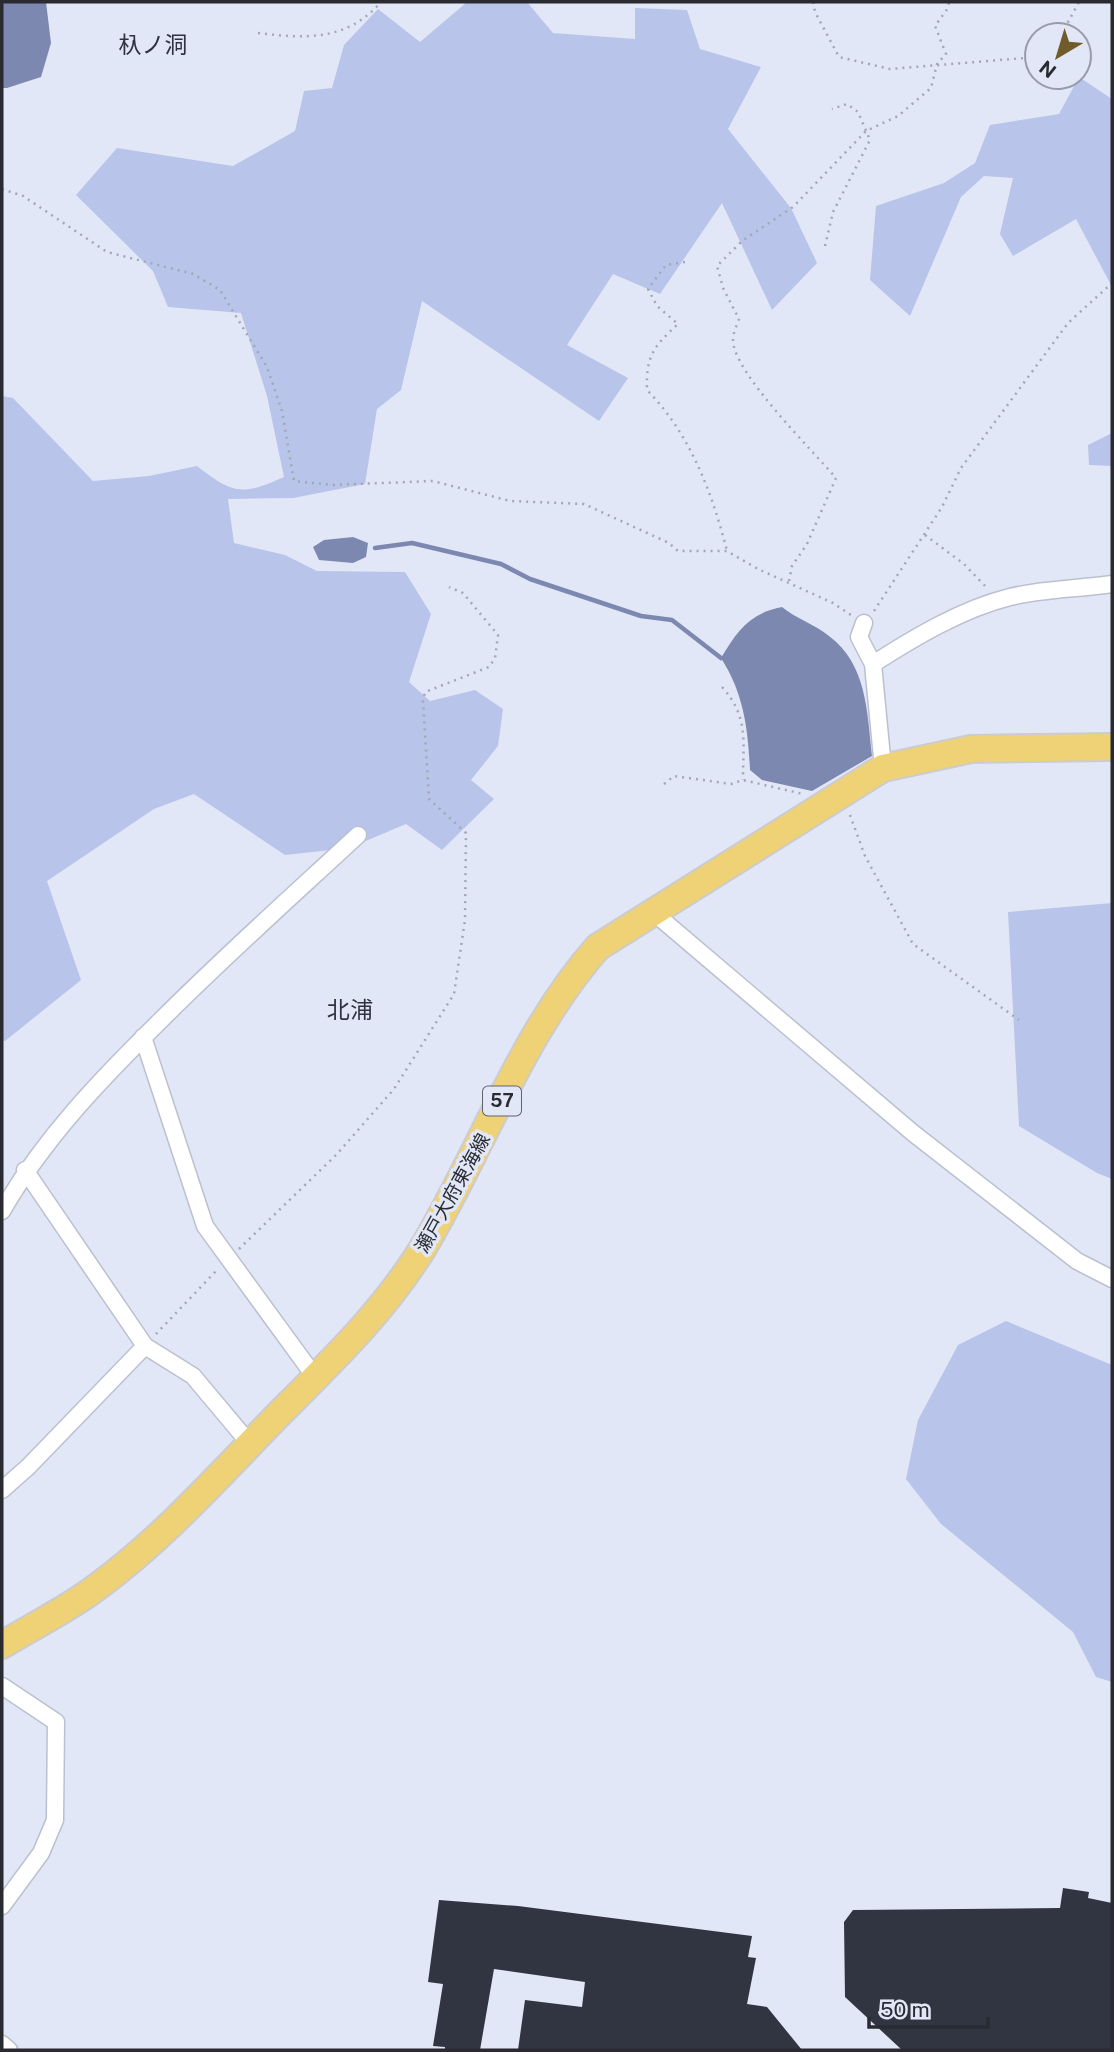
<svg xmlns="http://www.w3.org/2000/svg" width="1114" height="2052" viewBox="0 0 1114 2052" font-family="'Public Sans','Noto Sans JP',sans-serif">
<rect width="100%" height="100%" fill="#e2e7f7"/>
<path fill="#b8c4e9" d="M 467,2 L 527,2 L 553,33 L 635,39 L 635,8 L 687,10 L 700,49 L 761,67 L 728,129 L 791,208 L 817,263 L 772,310 L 722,203 L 660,294 L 613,274 L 567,345 L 628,378 L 599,421 L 422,301 L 401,390 L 377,409 L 365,484 L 293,498 L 228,499 L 234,543 L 285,555 L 317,571 L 405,572 L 431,614 L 409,682 L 430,701 L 475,690 L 503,709 L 498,746 L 471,780 L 494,799 L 442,850 L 406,824 L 349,848 L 285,855 L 194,794 L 154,809 L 47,881 L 81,980 L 5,1041 L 2,1040 L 2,396 L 13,398 L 93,481 L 149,476 L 197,466 C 233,494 242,496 284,477 L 267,396 L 241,313 L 168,307 L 153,271 L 76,195 L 117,148 L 233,166 L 295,131 L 304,91 L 332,88 L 344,45 L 378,9 L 420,42 Z
M 1079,77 L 1112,99 L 1112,287 L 1076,219 L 1013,256 L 1000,234 L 1013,178 L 984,176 L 961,197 L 910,316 L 870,280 L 876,206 L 944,183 L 975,163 L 990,125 L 1059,114 Z
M 1112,433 L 1112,466 L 1089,465 L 1088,445 Z
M 1112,903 L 1112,1179 L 1097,1173 L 1019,1126 L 1008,912 Z
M 1006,1321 L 1112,1365 L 1112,1682 L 1096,1677 L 1073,1632 L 941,1524 L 906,1479 L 918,1420 L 958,1345 Z"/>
<path fill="#7c88af" d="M 2,2 L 46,2 L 51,43 L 41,77 L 7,88 L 2,88 Z
M 353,537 L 368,543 L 366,557 L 353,563 L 319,560 L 313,547 L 324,540 Z
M 782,607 C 797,619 814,624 829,636 C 867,664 867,712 872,756 L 812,791 L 762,780 L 750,770 C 748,729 744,694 721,658 C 737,631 750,613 782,607 Z"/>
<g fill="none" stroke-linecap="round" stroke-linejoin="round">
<path stroke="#7c88af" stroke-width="4.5" d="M 375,548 L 412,543 L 501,564 L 530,579 L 641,616 L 672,620 L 721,658"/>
</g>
<path fill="#313542" d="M 1063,1888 L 1089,1892 L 1088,1898 L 1112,1903 L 1112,2050 L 902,2050 L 845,1997 L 844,1922 L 853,1910 L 1060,1908 Z
M 439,1900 L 518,1906 L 752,1936 L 748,1957 L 756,1958 L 747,2004 L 767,2007 L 802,2050 L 518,2050 L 525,2000 L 582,2007 L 585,1982 L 494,1969 L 480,2050 L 445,2050 L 445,2047 L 433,2046 L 443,1984 L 428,1982 Z"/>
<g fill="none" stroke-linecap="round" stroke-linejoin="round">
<defs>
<path id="street" d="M 864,623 L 859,637 L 873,664 L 883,768
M 873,664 C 915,637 962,609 1010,597 C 1043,589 1079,589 1112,584
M 653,912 L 913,1133 L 1077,1261 L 1112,1279
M 143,1037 L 205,1226 L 315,1377
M 25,1170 L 145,1346 L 193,1376 L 250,1444
M 2,1211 C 44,1138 101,1079 161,1020 C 225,956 292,896 358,835
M 2,1490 L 28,1467 L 145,1346
M 2,1686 L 56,1722 L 55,1820 L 41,1853 L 2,1906
M 2,2044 L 9,2050"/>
<path id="primary" d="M 2,1645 C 33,1626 68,1609 97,1587 C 165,1537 222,1472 281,1412 C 333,1360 384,1311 423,1248 C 481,1151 523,1031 598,947 L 883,768 L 971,749 L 1112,747"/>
</defs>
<use href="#street" stroke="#bbc0cf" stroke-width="19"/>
<use href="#primary" stroke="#ccccce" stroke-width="30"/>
<path stroke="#a3a7b4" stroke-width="2.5" stroke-dasharray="2 5" stroke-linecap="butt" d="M 813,2 L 815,12 L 839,57 L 890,69 L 1037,57
M 258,33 C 306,39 347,41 381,2
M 1061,35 L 1079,2
M 2,189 L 23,196 L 107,252 L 193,274 L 220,290 L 267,367 L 282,411 L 294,481 L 332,485 L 433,481 L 510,501 L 584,504 L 669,543 L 678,551 L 727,551 L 758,569 L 833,603 L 851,615
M 825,246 L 833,212 L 870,140 L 858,112 L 847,104 L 832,109
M 685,262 L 666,265 L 648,289 L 657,306 L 678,324 C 653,347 646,356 647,390 C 690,434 712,492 727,551
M 925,535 L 964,564 L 986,587
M 789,581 L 792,566 L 807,544 L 836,478 C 813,451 733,372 733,340 C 733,333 737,325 739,319 L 723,288 L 717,266 L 742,241 L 793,207 L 866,131 L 898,116 L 931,88 L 937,64 L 946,54 L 935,26 L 948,8 L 949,2
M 874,611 L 942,507 L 961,468 L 1068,323 L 1112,283
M 722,687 C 749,717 743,741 743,780
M 664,784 L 674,776 L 731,784 L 743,780 L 803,794
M 850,815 L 865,856 L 913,944 L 1019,1020
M 239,1249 L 337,1154 L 394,1089 L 454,994 L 465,920 L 466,833 L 429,799 L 423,701 L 425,692 L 489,667 L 495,658 L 498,635 L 463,593 L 449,587
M 156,1334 L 217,1270"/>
<use href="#street" stroke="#fff" stroke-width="16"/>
<use href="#primary" stroke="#efd176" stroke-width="26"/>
</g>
<g text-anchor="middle" stroke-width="7" stroke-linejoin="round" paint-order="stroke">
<rect fill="#e2e7f7" stroke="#60636c" stroke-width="2" x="483" y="1086.5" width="38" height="29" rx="5"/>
<g font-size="18" font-weight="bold" fill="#292b31">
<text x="502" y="1107">57</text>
</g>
<g font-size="19" fill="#292b31" stroke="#e2e7f7">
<text transform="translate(452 1193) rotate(-61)" y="7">瀬戸大府東海線</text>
</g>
<g font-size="23" fill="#2f333f" stroke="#e2e7f7">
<text x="153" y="53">杁ノ洞</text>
<text x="350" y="1018">北浦</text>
</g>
</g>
<rect width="1114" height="2052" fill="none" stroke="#292b31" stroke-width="7"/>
<g transform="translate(1058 56) rotate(218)"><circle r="33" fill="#e2e7f7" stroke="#989ca8" stroke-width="2"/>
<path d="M0-5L12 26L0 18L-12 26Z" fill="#705c2b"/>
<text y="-10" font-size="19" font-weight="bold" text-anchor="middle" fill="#292b31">N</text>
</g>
<path d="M869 2017v10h119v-10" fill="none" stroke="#292b31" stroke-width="3.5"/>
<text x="880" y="2017" font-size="21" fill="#292b31" stroke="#e2e7f7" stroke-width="5" paint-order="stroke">50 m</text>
</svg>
